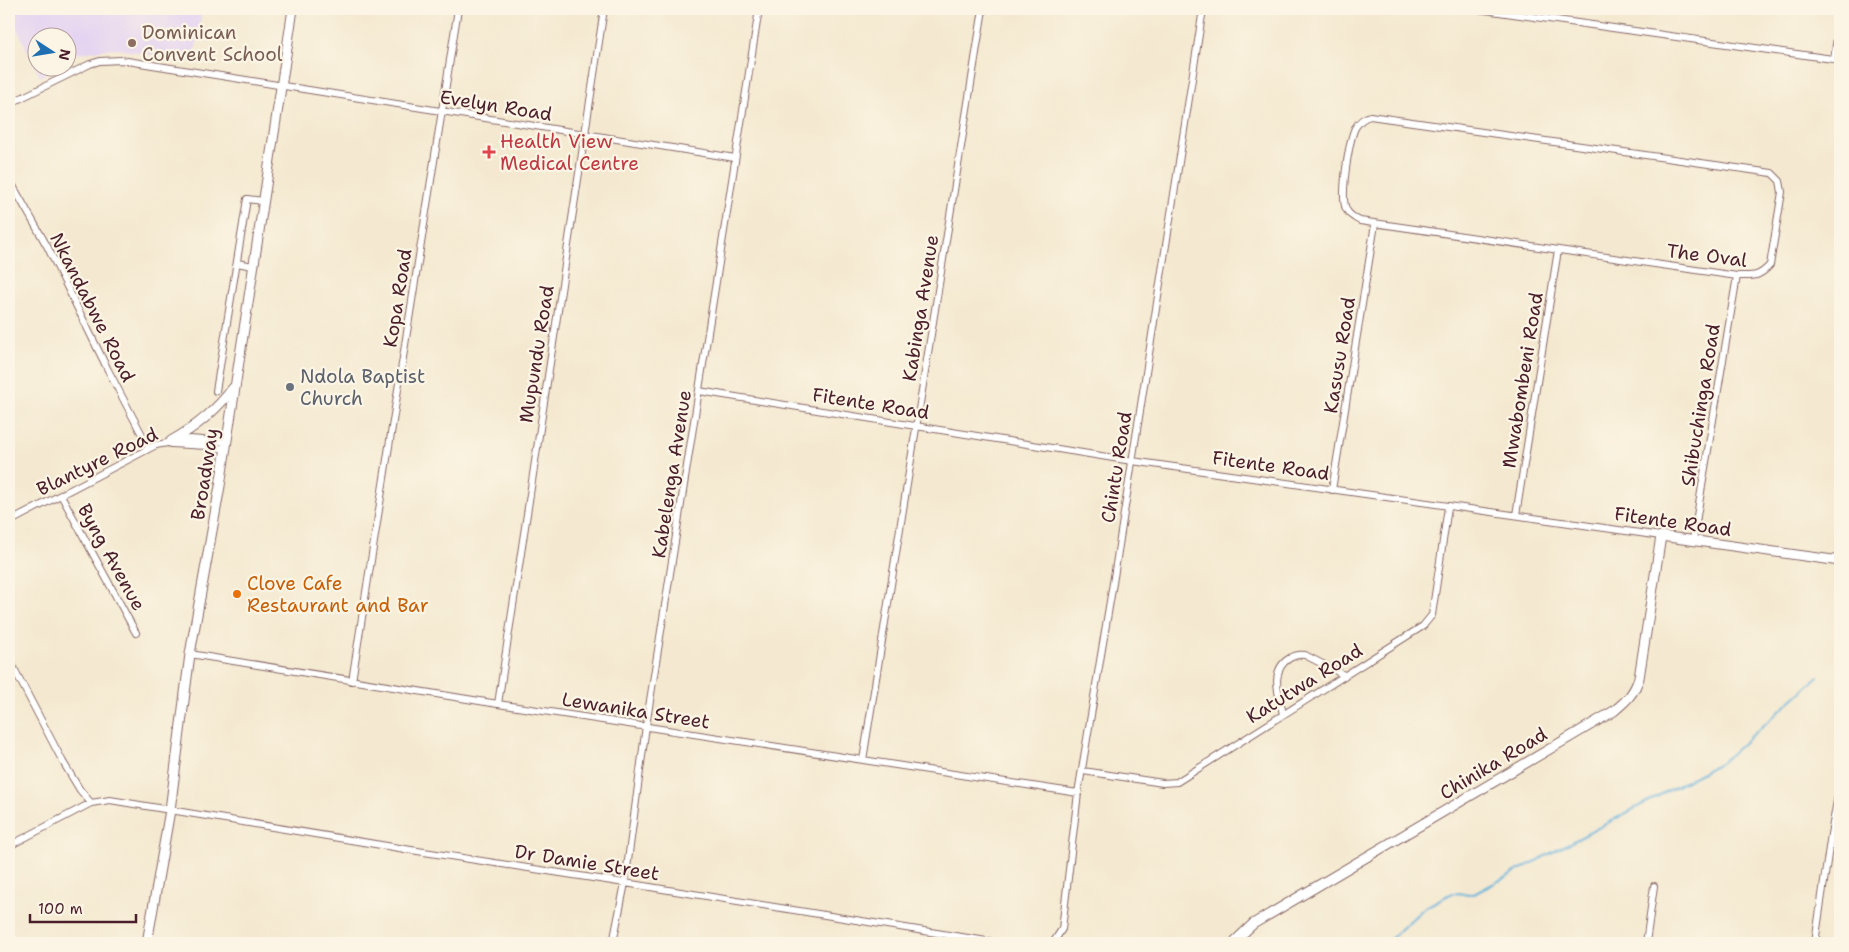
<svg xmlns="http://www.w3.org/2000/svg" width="1849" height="952" viewBox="0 0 1849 952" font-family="'Shantell Sans',sans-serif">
<rect width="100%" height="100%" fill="#fcf5e5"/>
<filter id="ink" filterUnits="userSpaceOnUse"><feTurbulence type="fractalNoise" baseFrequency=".02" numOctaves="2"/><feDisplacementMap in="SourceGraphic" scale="10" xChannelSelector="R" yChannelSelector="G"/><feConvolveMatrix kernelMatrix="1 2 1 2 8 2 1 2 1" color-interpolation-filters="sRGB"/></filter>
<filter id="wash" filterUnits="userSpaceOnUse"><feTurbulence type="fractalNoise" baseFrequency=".0096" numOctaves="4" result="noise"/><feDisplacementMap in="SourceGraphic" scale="20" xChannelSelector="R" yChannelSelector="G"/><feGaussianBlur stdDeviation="1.12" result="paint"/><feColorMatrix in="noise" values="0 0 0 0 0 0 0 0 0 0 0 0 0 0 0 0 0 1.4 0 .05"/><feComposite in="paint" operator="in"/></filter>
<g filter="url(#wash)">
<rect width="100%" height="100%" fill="#f4e9d0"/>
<path fill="#e4d3f2" d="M 9,9 L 202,9 L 194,62 L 113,48 L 75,54 L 68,59 L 68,38 L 38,38 L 38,68 L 55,68 L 40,77 L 9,12 Z"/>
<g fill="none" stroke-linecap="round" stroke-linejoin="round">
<path stroke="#62b1dc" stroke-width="2" d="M 1386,943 L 1424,908 L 1452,893 L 1474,894 L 1722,762 L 1818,677"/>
</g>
</g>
<g filter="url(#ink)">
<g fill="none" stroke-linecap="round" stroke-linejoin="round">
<defs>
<path id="minor" d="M 1478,9 L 1840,60
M 1834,59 L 1840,16
M 9,104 L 90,64 L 100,61 L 121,60 L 735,158
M 1370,116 L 1772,173 L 1780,181 L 1782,192 L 1770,265 C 1758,278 1753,276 1737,276 L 1360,221 C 1354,218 1349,215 1346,209 C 1340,196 1349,141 1355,128 C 1359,121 1363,118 1370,116 Z
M 9,179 L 47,246 L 108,370 L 149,448
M 237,263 L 253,266
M 216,391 L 247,199 L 263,201
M 699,391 L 1132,461 L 1661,536
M 171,444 L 207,446 L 225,449
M 1332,490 L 1375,224
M 61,495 L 136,633
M 1516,515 L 1558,250
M 9,522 L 156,445 L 190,439 L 226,442
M 1693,540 L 1737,276
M 190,654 L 498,704 L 1078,793
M 9,659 L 63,762 L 80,790 L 91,803
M 352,681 L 458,9
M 498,704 L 604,9
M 1283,714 C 1279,695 1269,670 1290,658 C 1295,655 1299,654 1305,655 L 1344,675
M 863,760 L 983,9
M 1083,771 L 1163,783 L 1177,782 L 1423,626 L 1432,615 L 1448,507
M 9,846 L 91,803 L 110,800 L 411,850 L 625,883 L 999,943
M 613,943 L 625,883 L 646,726 L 759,9
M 1053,943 L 1062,929 L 1078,793 L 1114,577 L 1203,9
M 1646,943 L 1654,886
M 1815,943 L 1831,834 L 1840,785"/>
<path id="secondary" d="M 171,441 C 196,427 216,411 233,388
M 147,943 L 170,810 L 190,654 L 220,486 L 293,9
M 1233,943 L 1253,924 L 1614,711 C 1626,701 1634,694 1639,678 L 1661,536 L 1840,561"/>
</defs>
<use href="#minor" stroke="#866665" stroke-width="8"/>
<use href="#secondary" stroke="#866665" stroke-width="11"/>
<use href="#minor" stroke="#fff" stroke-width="6"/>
<use href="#secondary" stroke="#fff" stroke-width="9"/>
</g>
</g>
<circle fill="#8d6e63" stroke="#fcf5e5" stroke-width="2" cx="132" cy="43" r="5"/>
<path fill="#e0444e" stroke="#fcf5e5" stroke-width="2" d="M486.5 144.5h5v5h5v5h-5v5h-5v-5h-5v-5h5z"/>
<circle fill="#6b7280" stroke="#fcf5e5" stroke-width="2" cx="290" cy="387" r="5"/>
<circle fill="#e8710a" stroke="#fcf5e5" stroke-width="2" cx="237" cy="594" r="5"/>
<g text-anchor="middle" stroke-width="4.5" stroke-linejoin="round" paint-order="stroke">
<g font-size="19" fill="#785e54" stroke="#fcf5e5" text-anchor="start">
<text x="142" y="39">Dominican<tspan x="142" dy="22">Convent School</tspan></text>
</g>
<g font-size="19" fill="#4a1f2b" stroke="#fcf5e5">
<text transform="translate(496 105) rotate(9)" y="7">Evelyn Road</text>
<text transform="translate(1707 255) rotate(7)" y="7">The Oval</text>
<text transform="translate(397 298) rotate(-81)" y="7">Kopa Road</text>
<text transform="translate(93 307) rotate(63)" y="7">Nkandabwe Road</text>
<text transform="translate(920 308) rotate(-81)" y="7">Kabinga Avenue</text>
<text transform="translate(536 354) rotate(-81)" y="7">Mupundu Road</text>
<text transform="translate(1339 355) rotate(-81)" y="7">Kasusu Road</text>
<text transform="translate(1522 380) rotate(-81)" y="7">Mwabombeni Road</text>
<text transform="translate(871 403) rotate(9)" y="7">Fitente Road</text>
<text transform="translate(1700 405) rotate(-81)" y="7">Shibuchinga Road</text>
<text transform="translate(97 461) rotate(-26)" y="7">Blantyre Road</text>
<text transform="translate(1271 465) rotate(8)" y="7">Fitente Road</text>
<text transform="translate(1116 467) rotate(-81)" y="7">Chintu Road</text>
<text transform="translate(204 474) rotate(-81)" y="7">Broadway</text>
<text transform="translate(671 474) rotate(-81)" y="7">Kabelenga Avenue</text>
<text transform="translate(1673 521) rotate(8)" y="7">Fitente Road</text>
<text transform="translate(112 557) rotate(61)" y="7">Byng Avenue</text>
<text transform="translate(1304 683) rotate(-32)" y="7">Katutwa Road</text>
<text transform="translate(636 710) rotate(9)" y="7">Lewanika Street</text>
<text transform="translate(1493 763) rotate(-31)" y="7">Chinika Road</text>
<text transform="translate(587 862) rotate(9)" y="7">Dr Damie Street</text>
</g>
<g font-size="19" fill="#be3a42" stroke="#fcf5e5" text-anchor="start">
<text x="500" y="148">Health View<tspan x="500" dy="22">Medical Centre</tspan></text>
</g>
<g font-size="19" fill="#5b616d" stroke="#fcf5e5" text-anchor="start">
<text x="300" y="383">Ndola Baptist<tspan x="300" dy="22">Church</tspan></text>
</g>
<g font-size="19" fill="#c56008" stroke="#fcf5e5" text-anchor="start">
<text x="247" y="590">Clove Cafe<tspan x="247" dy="22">Restaurant and Bar</tspan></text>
</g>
</g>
<rect width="1849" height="952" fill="none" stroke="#fcf5e5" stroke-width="30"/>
<g transform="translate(52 52) rotate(102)"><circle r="24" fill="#fcf5e5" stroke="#b59f9b"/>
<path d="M0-4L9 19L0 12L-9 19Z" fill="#1f6fb2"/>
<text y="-8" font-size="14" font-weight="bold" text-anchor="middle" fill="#4a1f2b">N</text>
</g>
<path d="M30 914v8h106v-8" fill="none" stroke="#4a1f2b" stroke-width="2.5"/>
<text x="38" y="914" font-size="15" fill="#4a1f2b" stroke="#fcf5e5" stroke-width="4" paint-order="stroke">100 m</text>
</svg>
